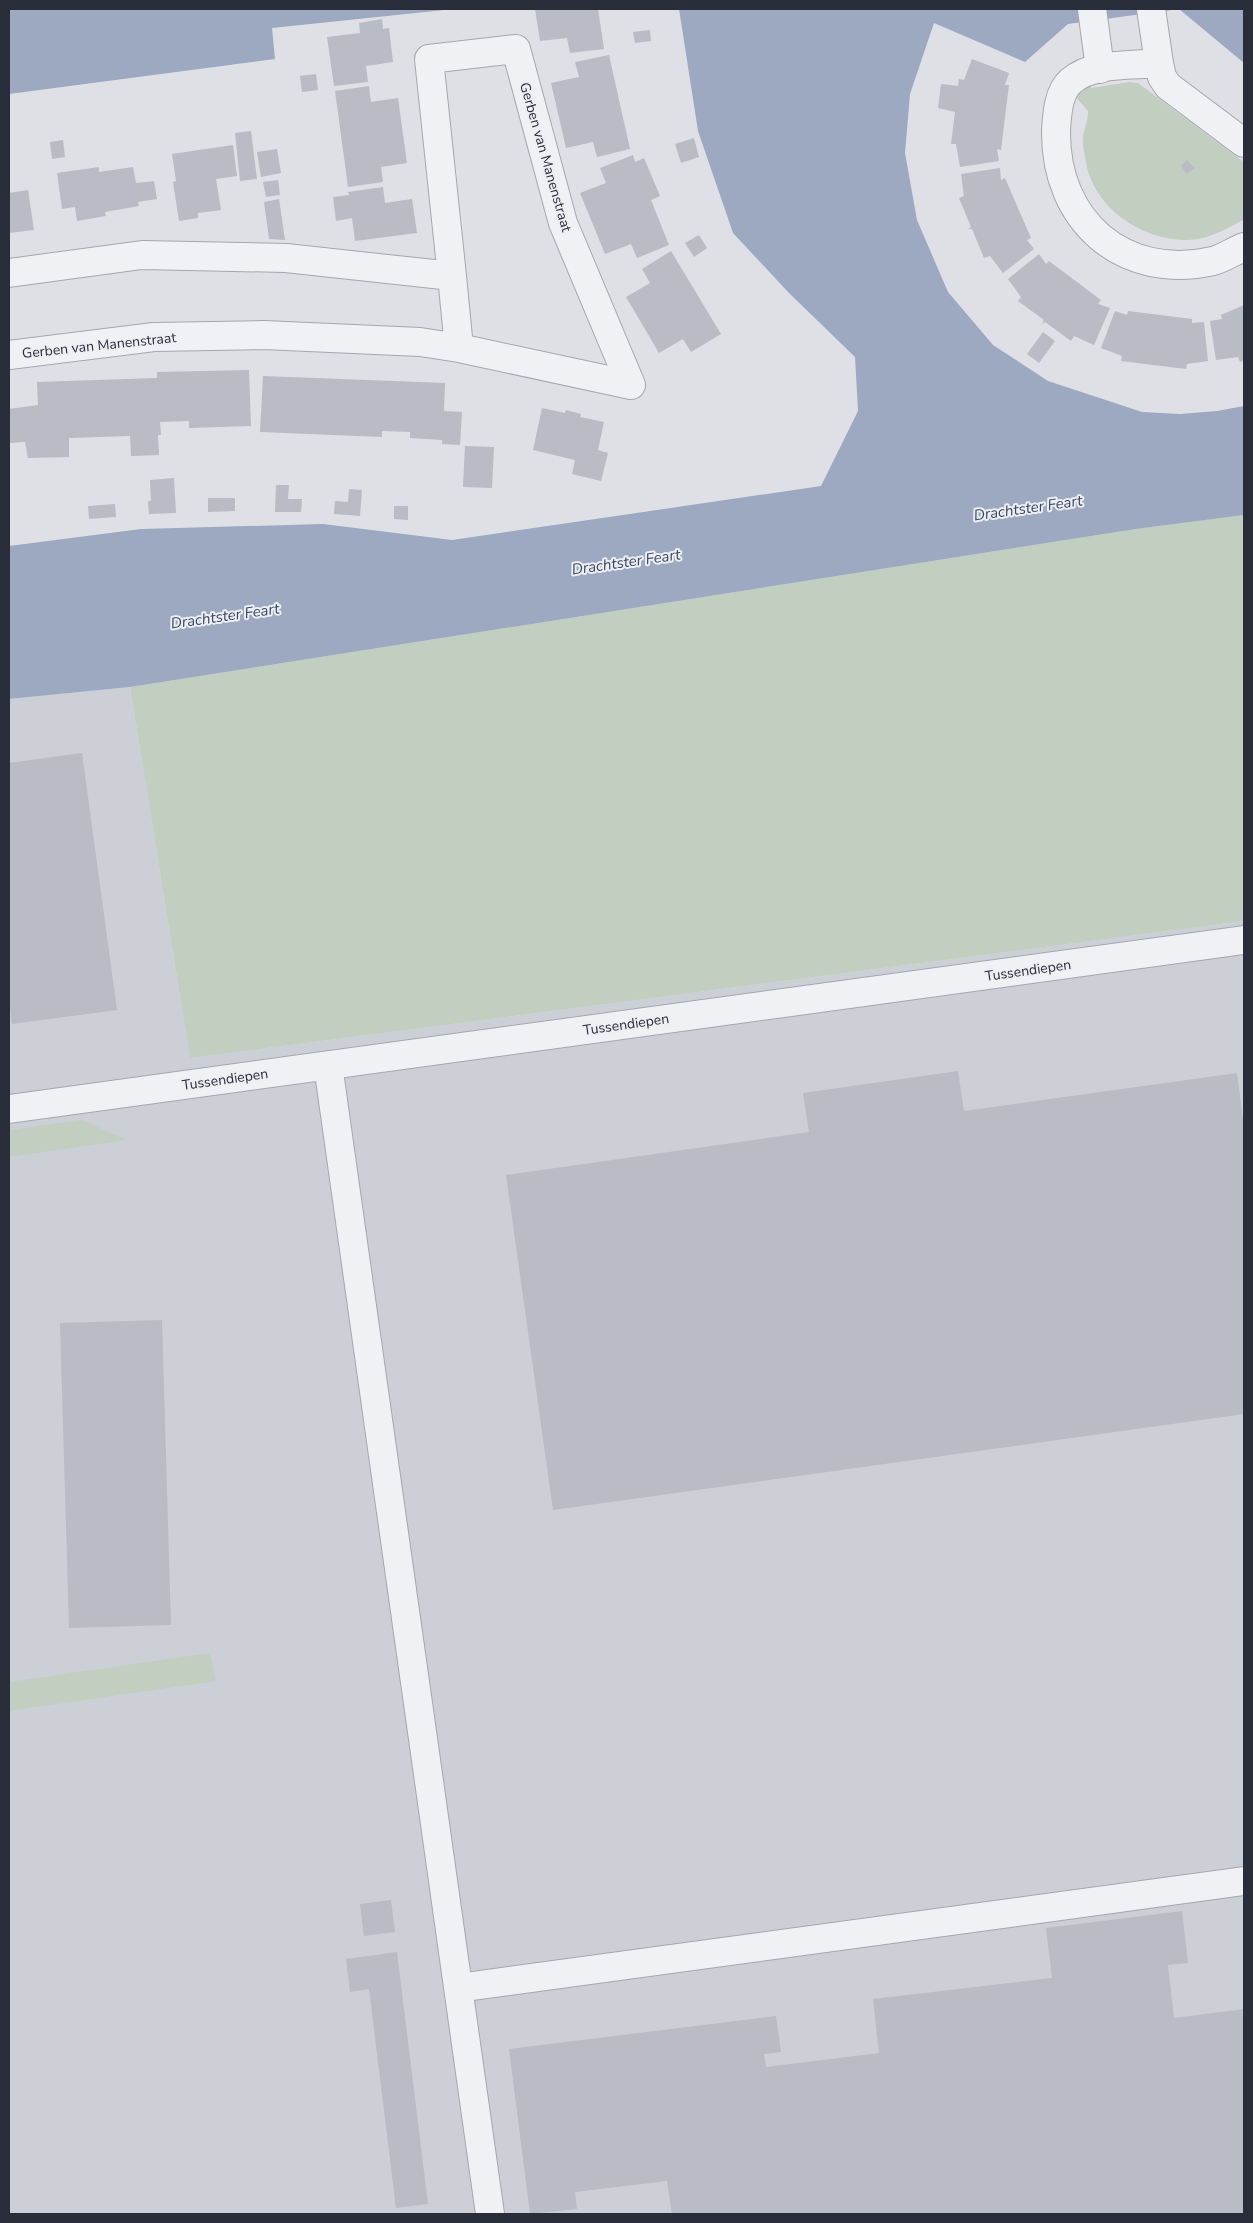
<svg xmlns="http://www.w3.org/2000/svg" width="1253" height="2223" viewBox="0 0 1253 2223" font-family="'Nunito Sans',sans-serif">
<rect width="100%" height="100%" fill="#dee0e5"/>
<path fill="#cccfd6" d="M 130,687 L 190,1058 L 1244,921 L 1244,2214 L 9,2214 L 9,699 Z"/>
<path fill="#c2cec0" d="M 1130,82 L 1138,83 L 1244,162 L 1244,219 C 1228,229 1206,240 1187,240 C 1142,240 1095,209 1086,163 C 1085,155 1082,144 1083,136 C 1085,127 1088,121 1088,111 L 1075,96 L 1081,89 L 1091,85 L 1091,88 Z
M 1244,515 L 1244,921 L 190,1058 L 130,687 L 1136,529 Z
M 82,1120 L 127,1140 L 9,1157 L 9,1130 Z
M 210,1653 L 216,1681 L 9,1711 L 9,1682 Z"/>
<path fill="#9da9c1" d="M 9,9 L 454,9 L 272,28 L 275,59 L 9,94 Z
M 679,9 L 1244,9 L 1244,63 L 1179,9 L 1068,24 L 1025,62 L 934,23 L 910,94 L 905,153 L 917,220 L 948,292 L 993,345 L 1048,381 L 1142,412 L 1180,414 L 1217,411 L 1244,406 L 1244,515 L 1136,529 L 130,687 L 9,699 L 9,546 L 141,529 L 323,524 L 452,540 L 821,486 L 858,411 L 855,357 L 789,293 L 733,233 L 698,131 Z"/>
<path fill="#b9bbc5" d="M 535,9 L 598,9 L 604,49 L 570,53 L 567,38 L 540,41 Z
M 382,19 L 383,29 L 389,28 L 393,62 L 366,66 L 368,82 L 334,86 L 327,37 L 360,33 L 359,23 Z
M 650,30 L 651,41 L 635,43 L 633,32 Z
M 609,55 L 630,149 L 597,157 L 593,142 L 566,148 L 551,83 L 579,77 L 575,62 Z
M 972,59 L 1009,73 L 1005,85 L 1009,85 L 1005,117 L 1001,150 L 997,149 L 999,161 L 960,167 L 956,144 L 951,144 L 955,112 L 938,108 L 941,84 L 958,86 L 959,79 L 964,80 Z
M 316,74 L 318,90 L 302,92 L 300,76 Z
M 369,86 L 371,102 L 398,98 L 407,163 L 381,167 L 383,182 L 348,187 L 335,91 Z
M 251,131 L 257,179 L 240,181 L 235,133 Z
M 694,138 L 699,157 L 681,163 L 675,144 Z
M 63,140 L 65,157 L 52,159 L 50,142 Z
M 233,145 L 237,176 L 216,179 L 221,210 L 198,213 L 198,218 L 179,221 L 173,182 L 176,181 L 172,154 Z
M 277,149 L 281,173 L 261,177 L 257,152 Z
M 633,155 L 635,162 L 644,158 L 660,196 L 651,200 L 669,245 L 637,258 L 631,244 L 605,254 L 580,193 L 606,183 L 600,168 Z
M 1187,160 L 1195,168 L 1187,174 L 1181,166 Z
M 99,167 L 99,172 L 133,167 L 136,183 L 154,181 L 157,199 L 138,202 L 139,206 L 105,212 L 106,216 L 77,221 L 75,207 L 62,209 L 57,173 Z
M 1000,168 L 1001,180 L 1005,178 L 1031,238 L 1027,240 L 1034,249 L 1003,273 L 990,256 L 984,258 L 972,229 L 968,229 L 971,227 L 959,198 L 964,196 L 961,174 Z
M 278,180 L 280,195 L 266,197 L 263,182 Z
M 383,187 L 385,203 L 412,199 L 417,233 L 355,241 L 352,218 L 336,221 L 333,197 L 349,195 L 348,192 Z
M 28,190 L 34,230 L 9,233 L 9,193 Z
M 279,199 L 285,240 L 269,239 L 264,202 Z
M 699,235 L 707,248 L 694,257 L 685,243 Z
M 671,251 L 721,334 L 691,352 L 683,339 L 659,353 L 626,297 L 650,283 L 642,269 Z
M 1039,254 L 1046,264 L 1049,261 L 1101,300 L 1098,304 L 1110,308 L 1094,345 L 1074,336 L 1071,341 L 1045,322 L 1042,324 L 1044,320 L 1018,301 L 1021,297 L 1008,279 Z
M 1244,305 L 1244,360 L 1240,362 L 1238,357 L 1216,360 L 1210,321 L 1222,319 L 1221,315 Z
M 1115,311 L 1127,315 L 1128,311 L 1192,319 L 1192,323 L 1204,322 L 1208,361 L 1187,364 L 1186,369 L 1121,361 L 1122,356 L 1101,348 Z
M 1043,332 L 1055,341 L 1039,363 L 1027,354 Z
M 249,370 L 251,426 L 189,428 L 189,421 L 160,422 L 161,435 L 158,435 L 159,455 L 131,456 L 130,436 L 69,438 L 69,457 L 28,458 L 25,442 L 9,443 L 9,409 L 38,405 L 37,382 L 157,378 L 157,372 Z
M 263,376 L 445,383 L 444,411 L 462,412 L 460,445 L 442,444 L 442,440 L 410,438 L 410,432 L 382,431 L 382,437 L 260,432 Z
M 542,408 L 565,413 L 566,410 L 581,414 L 580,417 L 604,422 L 598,450 L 608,453 L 601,481 L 572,474 L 575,460 L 533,450 Z
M 465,446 L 494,447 L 492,488 L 463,487 Z
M 174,478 L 176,513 L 149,514 L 148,501 L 151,501 L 150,480 Z
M 276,485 L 289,485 L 288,499 L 302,499 L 301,512 L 275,512 Z
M 349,489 L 362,490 L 360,516 L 334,514 L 335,501 L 348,502 Z
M 208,498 L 235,498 L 235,511 L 208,512 Z
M 115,504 L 116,517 L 89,519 L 88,506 Z
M 394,506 L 408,506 L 408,520 L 394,519 Z
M 82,753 L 117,1010 L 12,1024 L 9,998 L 9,763 Z
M 958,1071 L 964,1111 L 1237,1073 L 1244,1128 L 1244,1414 L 553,1510 L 506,1175 L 809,1132 L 803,1093 Z
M 162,1320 L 171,1625 L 69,1628 L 60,1323 Z
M 391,1900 L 395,1932 L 364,1936 L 360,1904 Z
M 1182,1911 L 1188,1963 L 1168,1965 L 1174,2018 L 1244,2009 L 1244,2214 L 672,2214 L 667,2181 L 575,2192 L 577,2209 L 530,2214 L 509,2049 L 776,2016 L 781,2052 L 764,2054 L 766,2067 L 879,2053 L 873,1999 L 1052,1978 L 1046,1928 Z
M 397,1952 L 428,2204 L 396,2208 L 369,1989 L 350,1992 L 346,1959 Z"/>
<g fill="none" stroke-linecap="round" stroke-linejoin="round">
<defs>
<path id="minor" d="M 1092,9 L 1100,69
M 1151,9 L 1159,63
M 1244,143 L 1168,86 L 1162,77 L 1159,63 C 1132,66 1092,62 1071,81 C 1058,92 1057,115 1056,131 C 1055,221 1123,281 1213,261 C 1224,258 1234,251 1244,247
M 9,273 L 142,255 L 286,258 L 452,276 L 429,59 L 516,49 L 563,223 L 631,385 L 459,348 L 420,342 L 264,335 L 154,337 L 9,355
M 452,276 L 459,348
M 328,1065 L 490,2214
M 9,1109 L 1244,940
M 458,1988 L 1244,1881"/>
</defs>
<use href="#minor" stroke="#a4a7ae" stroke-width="30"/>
<use href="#minor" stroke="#f0f1f4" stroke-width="28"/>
</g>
<g text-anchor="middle" stroke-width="4" stroke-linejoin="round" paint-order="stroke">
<g font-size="14" fill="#292d3a" stroke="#edeff3">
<text transform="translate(546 157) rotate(74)" y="5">Gerben van Manenstraat</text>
<text transform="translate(99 345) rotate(-6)" y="5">Gerben van Manenstraat</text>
<text transform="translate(1028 970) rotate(-8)" y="5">Tussendiepen</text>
<text transform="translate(626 1024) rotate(-8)" y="5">Tussendiepen</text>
<text transform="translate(225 1079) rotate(-8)" y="5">Tussendiepen</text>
</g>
<g font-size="15" font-style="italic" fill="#384769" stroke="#edeff3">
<text transform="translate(1028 508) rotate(-8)" y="5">Drachtster Feart</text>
<text transform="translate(626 562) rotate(-8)" y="5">Drachtster Feart</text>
<text transform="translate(225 616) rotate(-8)" y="5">Drachtster Feart</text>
</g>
</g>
<rect width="1253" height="2223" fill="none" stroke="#292d3a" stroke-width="20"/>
</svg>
